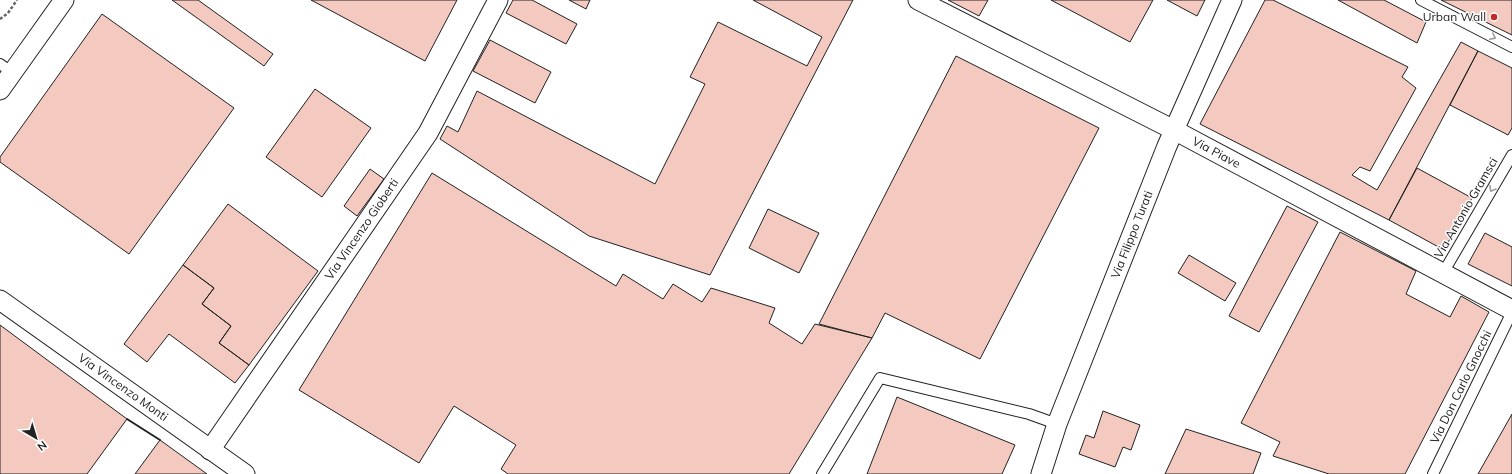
<svg xmlns="http://www.w3.org/2000/svg" width="1512" height="474" viewBox="0 0 1512 474" font-family="Mulish,sans-serif">
<rect width="100%" height="100%" fill="#fff"/>
<path fill="#f3c9c0" stroke="#222" d="M 172,0 L 198,0 L 273,54 L 264,66 Z
M 311,0 L 457,0 L 425,61 Z
M 513,0 L 532,0 L 577,24 L 566,44 L 506,13 Z
M 569,0 L 590,0 L 586,9 Z
M 753,0 L 853,0 L 710,275 L 589,236 L 440,139 L 447,126 L 458,132 L 477,91 L 655,184 L 705,84 L 690,77 L 718,22 L 807,66 L 822,37 Z
M 948,0 L 988,0 L 979,16 Z
M 1051,0 L 1153,0 L 1130,42 Z
M 1167,0 L 1205,0 L 1197,16 Z
M 1265,0 L 1273,0 L 1408,67 L 1402,77 L 1416,88 L 1370,171 L 1360,167 L 1352,175 L 1377,190 L 1461,42 L 1478,51 L 1389,220 L 1200,124 Z
M 1338,0 L 1384,0 L 1426,22 L 1417,43 Z
M 1441,0 L 1512,0 L 1512,35 Z
M 102,14 L 234,108 L 129,254 L 0,162 L 0,157 Z
M 490,40 L 551,72 L 535,103 L 473,71 Z
M 1478,51 L 1512,68 L 1512,128 L 1508,135 L 1450,105 Z
M 956,56 L 1099,128 L 980,359 L 885,313 L 872,338 L 819,324 Z
M 315,89 L 371,128 L 322,197 L 266,157 Z
M 1417,168 L 1472,198 L 1444,250 L 1389,220 Z
M 370,169 L 384,179 L 357,216 L 344,206 Z
M 432,173 L 616,286 L 623,274 L 663,299 L 673,284 L 702,302 L 711,288 L 775,308 L 769,323 L 802,344 L 815,324 L 872,338 L 789,474 L 508,474 L 501,469 L 516,445 L 454,406 L 419,463 L 299,390 Z
M 228,204 L 318,271 L 249,365 L 219,343 L 231,326 L 202,304 L 214,288 L 183,265 Z
M 1287,206 L 1318,222 L 1259,332 L 1229,316 Z
M 768,209 L 819,233 L 799,273 L 749,248 Z
M 1340,232 L 1416,271 L 1406,294 L 1450,317 L 1461,296 L 1489,312 L 1405,474 L 1329,474 L 1273,456 L 1280,442 L 1241,423 Z
M 1485,233 L 1512,247 L 1512,286 L 1468,264 Z
M 1189,255 L 1236,283 L 1225,301 L 1178,273 Z
M 183,265 L 214,288 L 202,304 L 231,326 L 219,343 L 249,365 L 235,383 L 169,334 L 147,362 L 124,344 Z
M 0,325 L 127,419 L 87,474 L 0,474 Z
M 897,397 L 1015,445 L 1002,474 L 867,474 Z
M 1103,411 L 1140,425 L 1131,450 L 1123,447 L 1115,467 L 1079,454 L 1086,435 L 1094,438 Z
M 1512,414 L 1512,474 L 1478,474 Z
M 1186,429 L 1261,453 L 1253,474 L 1165,474 Z
M 160,440 L 207,474 L 135,474 Z"/>
<g fill="none" stroke-linecap="round" stroke-linejoin="round">
<defs>
<path id="service" d="M 1421,0 L 1512,47
M 0,64 L 13,73
M 1443,273 L 1512,155
M 822,474 L 880,378 L 1029,414 L 1057,424
M 1433,474 L 1512,312"/>
<g id="minor">
<path id="s1" d="M 918,0 L 1174,130 L 1512,310"/>
<path d="M 0,90 L 64,0"/>
<path id="s2" d="M 0,300 L 245,474"/>
<path id="s3" d="M 210,450 L 428,133 L 498,0"/>
<path id="s4" d="M 1041,474 L 1057,424 L 1167,146 L 1232,0"/>
</g>
</defs>
<use href="#service" stroke="#222" stroke-width="12"/>
<use href="#minor" stroke="#222" stroke-width="21"/>
<path stroke="#646464" stroke-width="2.5" stroke-dasharray="3 2" stroke-linecap="butt" d="M 0,19 L 8,13 L 17,0"/>
<use href="#service" stroke="#fff" stroke-width="10"/>
<use href="#minor" stroke="#fff" stroke-width="19"/>
<path stroke="#222" stroke-width="2" d="M 127,419 L 160,440"/>
</g>
<defs><path id="oneway-chevron" d="M-2-3.5L2.5 0L-2 3.5" fill="none" stroke-width="1.6" stroke-linecap="round" stroke-linejoin="round"/></defs>
<g stroke="#9c9c9c">
<use href="#oneway-chevron" transform="translate(1493 37) rotate(27)"/>
<use href="#oneway-chevron" transform="translate(1492 189) rotate(120)"/>
</g>
<circle fill="#c62828" stroke="#fff" stroke-width="1.5" cx="1494" cy="17" r="4"/>
<g text-anchor="middle" stroke-width="3" stroke-linejoin="round" paint-order="stroke">
<g font-size="12" fill="#222" stroke="#fff" text-anchor="end">
<text x="1486" y="21">Urban Wall</text>
</g>
<g font-size="12" fill="#222" stroke="#fff">
<text dy="4" stroke="none"><textPath href="#s1" startOffset="335">Via Piave</textPath></text>
<text transform="translate(1466 208) rotate(-60)" y="4">Via Antonio Gramsci</text>
<text dy="4" stroke="none"><textPath href="#s3" startOffset="268">Via Vincenzo Gioberti</textPath></text>
<text dy="4" stroke="none"><textPath href="#s4" startOffset="256">Via Filippo Turati</textPath></text>
<text transform="translate(1461 387) rotate(-64)" y="4">Via Don Carlo Gnocchi</text>
<text dy="4" stroke="none"><textPath href="#s2" startOffset="151">Via Vincenzo Monti</textPath></text>
</g>
</g>
<g transform="translate(36 438) rotate(142)" stroke="#ffffff" stroke-width="3" paint-order="stroke">
<path d="M0-3L7 15L0 10L-7 15Z" fill="#222222"/>
<text y="-6" font-size="11" font-weight="bold" text-anchor="middle" fill="#222222">N</text>
</g>
</svg>
